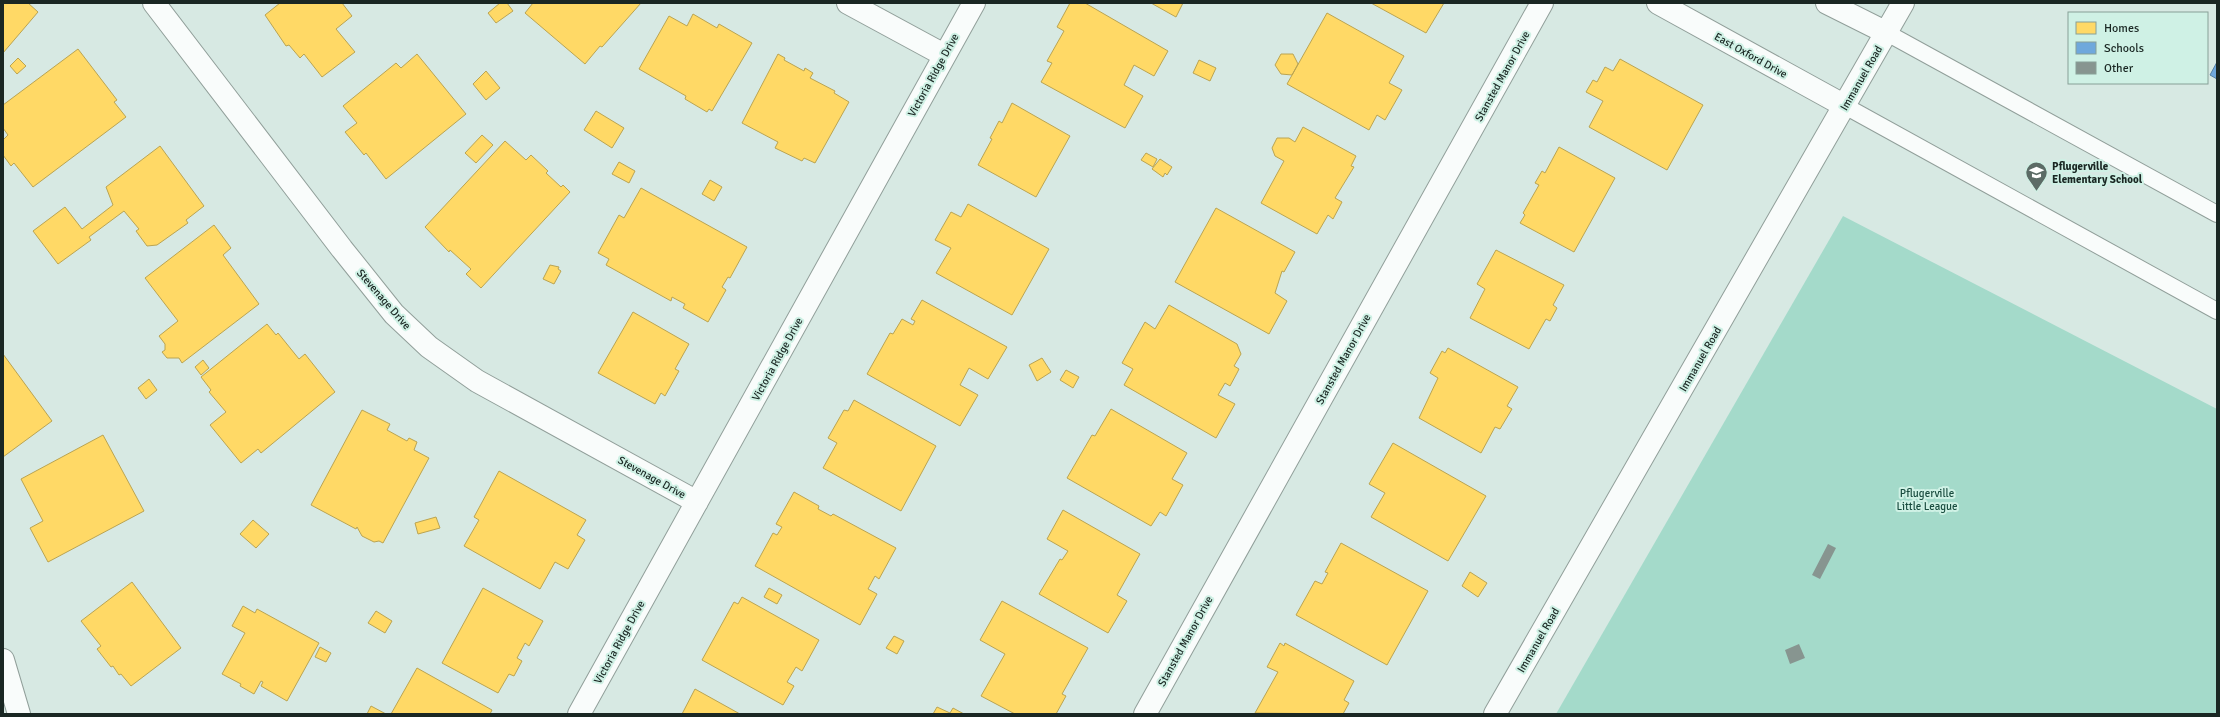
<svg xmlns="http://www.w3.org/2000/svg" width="2220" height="717" viewBox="0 0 2220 717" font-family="Signika,sans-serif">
<rect width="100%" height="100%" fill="#d7e9e3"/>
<path fill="#a4daca" d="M 1843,216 L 2217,409 L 2217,714 L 1556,714 Z"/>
<path fill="#ffd966" stroke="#baa452" d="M 3,3 L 28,3 L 38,12 L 3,53 Z
M 280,3 L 342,3 L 352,16 L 336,29 L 355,52 L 322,77 L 304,54 L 300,58 L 289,45 L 286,46 L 265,15 Z
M 500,3 L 507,3 L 513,11 L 496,23 L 488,13 Z
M 533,3 L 641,3 L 602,47 L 600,46 L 585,64 L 525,13 Z
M 1070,3 L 1085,3 L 1168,51 L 1154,76 L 1134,65 L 1124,85 L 1143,96 L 1125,128 L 1041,82 L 1052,63 L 1047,61 L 1064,31 L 1057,27 Z
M 1151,3 L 1183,3 L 1176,17 Z
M 1371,3 L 1444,3 L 1426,33 Z
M 1327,13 L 1404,56 L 1389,83 L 1402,90 L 1385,120 L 1377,115 L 1369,130 L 1287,84 Z
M 693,14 L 717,28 L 719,24 L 752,43 L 712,111 L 709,109 L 707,112 L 685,99 L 686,96 L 639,69 L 669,16 L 687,26 Z
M 78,49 L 117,100 L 114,102 L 126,117 L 33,187 L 14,163 L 11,166 L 3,155 L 3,140 L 8,135 L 3,128 L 3,105 Z
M 417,54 L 466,114 L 386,179 L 366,153 L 364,155 L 345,132 L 357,123 L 343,106 L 396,63 L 401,68 Z
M 778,54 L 785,58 L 784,60 L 804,71 L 805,68 L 813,73 L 810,78 L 835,91 L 834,93 L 849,102 L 815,163 L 804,158 L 802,161 L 775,148 L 778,142 L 742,123 Z
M 1281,54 L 1293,54 L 1298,64 L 1292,75 L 1281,74 L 1275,65 Z
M 18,58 L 26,66 L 17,74 L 10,66 Z
M 1620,59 L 1703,105 L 1667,170 L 1589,127 L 1603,101 L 1586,92 L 1593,80 L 1597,82 L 1605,67 L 1613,71 Z
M 1199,60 L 1216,68 L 1210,81 L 1193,73 Z
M 486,71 L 500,88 L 486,100 L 473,84 Z
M 1012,103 L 1070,136 L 1036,197 L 978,165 L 992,139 L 990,138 L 999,121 L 1002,123 Z
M 596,111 L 624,128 L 612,148 L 584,130 Z
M 1303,127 L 1356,156 L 1351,166 L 1354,167 L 1335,198 L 1342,202 L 1333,219 L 1328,215 L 1317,234 L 1261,203 L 1284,161 L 1275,156 L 1272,148 L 1277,138 L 1289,138 L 1295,142 Z
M 482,135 L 493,145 L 476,163 L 465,153 Z
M 505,141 L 526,160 L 531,155 L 548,171 L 546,173 L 561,187 L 563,185 L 570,192 L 481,288 L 466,274 L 471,269 L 450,250 L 449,252 L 425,227 Z
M 160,146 L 204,206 L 186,220 L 188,223 L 157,245 L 147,246 L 136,231 L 139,229 L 124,211 L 89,237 L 91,240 L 58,264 L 33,231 L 65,207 L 82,229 L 113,205 L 106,187 Z
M 1559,147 L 1615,178 L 1574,252 L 1520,223 L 1525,215 L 1523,213 L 1539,185 L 1535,183 L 1542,171 L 1545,173 Z
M 1146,153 L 1157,159 L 1153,167 L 1141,160 Z
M 1160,159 L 1172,167 L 1167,175 L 1165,173 L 1163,177 L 1152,169 Z
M 619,162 L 635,171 L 629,183 L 612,174 Z
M 710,180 L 722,187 L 714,201 L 702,194 Z
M 641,188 L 747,247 L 730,278 L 728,277 L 722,287 L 726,290 L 708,322 L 683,308 L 685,304 L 672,297 L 671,301 L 606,265 L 609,259 L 598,253 L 619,215 L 624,218 Z
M 968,204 L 1049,249 L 1012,315 L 936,273 L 951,248 L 935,240 L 951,212 L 961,217 Z
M 1216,208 L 1295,252 L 1284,272 L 1282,271 L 1275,293 L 1287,301 L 1269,334 L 1175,282 Z
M 214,225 L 231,248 L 223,255 L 259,304 L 182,363 L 179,358 L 167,358 L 162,352 L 165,350 L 165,344 L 159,336 L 178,321 L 145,278 Z
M 1496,250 L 1564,285 L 1553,305 L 1557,308 L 1550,321 L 1546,319 L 1529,349 L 1470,318 L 1485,289 L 1477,284 Z
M 550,265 L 559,267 L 558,269 L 561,271 L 554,284 L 543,279 Z
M 922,300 L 1007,347 L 988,379 L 969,368 L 960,385 L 978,395 L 960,426 L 867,374 L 890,333 L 893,334 L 902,319 L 913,325 L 915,321 L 911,319 Z
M 1169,305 L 1237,344 L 1241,354 L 1234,366 L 1239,369 L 1237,373 L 1230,386 L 1225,383 L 1218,395 L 1235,404 L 1216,438 L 1124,385 L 1133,369 L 1122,363 L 1145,322 L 1155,329 Z
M 633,312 L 689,344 L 675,369 L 679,371 L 665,396 L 661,393 L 655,404 L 598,373 Z
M 267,324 L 276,335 L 278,333 L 299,359 L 305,354 L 335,392 L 261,453 L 258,449 L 241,463 L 210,425 L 226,412 L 209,392 L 211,390 L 201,377 Z
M 1448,348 L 1518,387 L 1507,406 L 1512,409 L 1500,429 L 1495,427 L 1481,453 L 1419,418 L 1438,378 L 1430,373 L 1442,351 L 1445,353 Z
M 3,354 L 52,421 L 3,457 Z
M 1042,358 L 1051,372 L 1037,381 L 1029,365 Z
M 203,360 L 209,368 L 201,375 L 195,367 Z
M 1066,370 L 1079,377 L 1073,388 L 1060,380 Z
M 149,379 L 157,390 L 146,399 L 138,388 Z
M 854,400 L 936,446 L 901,511 L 823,468 L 837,443 L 828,438 L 844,410 L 848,411 Z
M 1111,409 L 1187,453 L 1172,479 L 1183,485 L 1166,516 L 1160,512 L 1151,526 L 1067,478 L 1092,435 L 1095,436 Z
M 362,410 L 390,424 L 387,430 L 407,441 L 409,438 L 417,442 L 414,450 L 429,458 L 383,543 L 379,541 L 374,542 L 362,536 L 357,527 L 356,529 L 311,505 Z
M 103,435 L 144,511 L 48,562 L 30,528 L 43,521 L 21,479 Z
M 1393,443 L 1486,496 L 1448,561 L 1371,517 L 1385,493 L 1369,484 Z
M 499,471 L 586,520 L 577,535 L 585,540 L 568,569 L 555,562 L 540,589 L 464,546 L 479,520 L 474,517 Z
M 794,492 L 819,506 L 818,509 L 831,516 L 833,514 L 896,548 L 879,579 L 875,576 L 868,589 L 877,594 L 860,625 L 755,566 L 773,533 L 777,535 L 782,527 L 776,524 Z
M 1063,510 L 1140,554 L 1117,595 L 1127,601 L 1108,633 L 1039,594 L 1060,559 L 1062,560 L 1068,551 L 1047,539 Z
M 436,517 L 440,528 L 418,534 L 415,523 Z
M 253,520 L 269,534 L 256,548 L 240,534 Z
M 1341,543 L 1428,591 L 1387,665 L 1296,615 L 1315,581 L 1322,584 L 1328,573 L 1325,572 Z
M 1470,572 L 1487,583 L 1478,597 L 1462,586 Z
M 132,582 L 181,648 L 131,686 L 121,674 L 119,675 L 113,666 L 111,667 L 97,649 L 101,646 L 81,621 Z
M 483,588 L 543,621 L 529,646 L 525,643 L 517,658 L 522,661 L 514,676 L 509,674 L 498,693 L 442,663 Z
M 769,588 L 782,595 L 777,604 L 764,597 Z
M 742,597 L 819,640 L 802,671 L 796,667 L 787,682 L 794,686 L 783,705 L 702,660 L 734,602 L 738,604 Z
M 1002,601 L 1088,648 L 1062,694 L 1066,696 L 1056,714 L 1015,714 L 981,696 L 1005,654 L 980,640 Z
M 243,606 L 255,613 L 257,609 L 319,643 L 287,701 L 261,686 L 263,682 L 261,681 L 254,694 L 240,686 L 241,684 L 222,674 L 245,633 L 232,626 Z
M 376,611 L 392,621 L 385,633 L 368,623 Z
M 894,636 L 904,641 L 897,654 L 886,648 Z
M 1280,643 L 1284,646 L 1285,643 L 1354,681 L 1344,700 L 1349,703 L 1343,714 L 1255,713 L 1278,672 L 1267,667 Z
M 320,647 L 331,653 L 326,662 L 315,657 Z
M 417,668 L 492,710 L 490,714 L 391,714 Z
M 695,689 L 740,714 L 682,714 Z
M 371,706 L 386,714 L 367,714 Z
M 937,707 L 950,713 L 953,708 L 964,714 L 933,714 Z"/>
<path fill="#6fa8dc" stroke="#5681a4" d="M 2217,62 L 2217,79 L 2210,75 Z"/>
<path fill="#879590" d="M 1828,544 L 1836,548 L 1820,579 L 1812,575 Z
M 1799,644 L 1805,658 L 1790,664 L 1785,650 Z"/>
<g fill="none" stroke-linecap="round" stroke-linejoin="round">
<defs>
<path id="service" d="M 1887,33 L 2217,214
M 1845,106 L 2217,311"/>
<path id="minor" d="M 154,3 L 342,249 L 394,314 L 429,347 L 477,381 L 697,502
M 848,3 L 944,55
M 3,660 L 19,714
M 579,714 L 974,3
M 1145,714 L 1542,3"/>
<path id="tertiary" d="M 1658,3 L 1845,106
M 1827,3 L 1887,33
M 1495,714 L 1903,3"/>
</defs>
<use href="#service" stroke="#919f9a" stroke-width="18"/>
<use href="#minor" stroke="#919f9a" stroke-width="24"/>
<use href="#tertiary" stroke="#919f9a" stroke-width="24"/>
<use href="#service" stroke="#f9fcfb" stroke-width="16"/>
<use href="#minor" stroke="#f9fcfb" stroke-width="22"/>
<use href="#tertiary" stroke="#f9fcfb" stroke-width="22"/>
</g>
<defs>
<symbol id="school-pin" viewBox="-11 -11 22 30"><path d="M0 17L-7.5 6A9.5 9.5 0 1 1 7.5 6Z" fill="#5c6b66" stroke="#cff1e5"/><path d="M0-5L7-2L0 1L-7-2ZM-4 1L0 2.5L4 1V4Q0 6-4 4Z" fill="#fff"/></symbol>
</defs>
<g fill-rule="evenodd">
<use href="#school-pin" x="2024" y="160" width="25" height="34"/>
</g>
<g text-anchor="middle" stroke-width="4" stroke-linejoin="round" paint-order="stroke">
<g font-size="11" fill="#1a2723" stroke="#cff1e5">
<text transform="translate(1751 55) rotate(29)" y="4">East Oxford Drive</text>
<text transform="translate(933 75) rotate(-61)" y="4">Victoria Ridge Drive</text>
<text transform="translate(1502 76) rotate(-61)" y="4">Stansted Manor Drive</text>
<text transform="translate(1861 78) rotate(-60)" y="4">Immanuel Road</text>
<text transform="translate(384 299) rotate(49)" y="4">Stevenage Drive</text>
<text transform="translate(777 359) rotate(-61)" y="4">Victoria Ridge Drive</text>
<text transform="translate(1343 359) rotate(-61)" y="4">Stansted Manor Drive</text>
<text transform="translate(1700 359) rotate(-60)" y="4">Immanuel Road</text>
<text transform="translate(652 477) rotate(29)" y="4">Stevenage Drive</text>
<text transform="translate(1538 640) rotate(-60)" y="4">Immanuel Road</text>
<text transform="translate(1185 641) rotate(-61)" y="4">Stansted Manor Drive</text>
<text transform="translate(619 642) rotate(-61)" y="4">Victoria Ridge Drive</text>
</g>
<g font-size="11" font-weight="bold" fill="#1a2723" stroke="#cff1e5" text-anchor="start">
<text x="2052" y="170">Pflugerville<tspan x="2052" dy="13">Elementary School</tspan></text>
</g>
<g font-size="11" fill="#194c3f" stroke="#cff1e5">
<text x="1927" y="497">Pflugerville<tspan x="1927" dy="13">Little League</tspan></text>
</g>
</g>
<rect width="2220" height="717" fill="none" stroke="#1a2723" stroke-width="8"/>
<rect x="2068" y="12" width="140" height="72" fill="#cff1e5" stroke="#87a097"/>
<rect x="2076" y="22" width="20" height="12" fill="#ffd966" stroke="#87a097"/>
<text x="2104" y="32" font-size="12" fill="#1a2723">Homes</text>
<rect x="2076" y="42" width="20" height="12" fill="#6fa8dc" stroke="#87a097"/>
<text x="2104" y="52" font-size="12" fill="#1a2723">Schools</text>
<rect x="2076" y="62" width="20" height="12" fill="#879590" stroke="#87a097"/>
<text x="2104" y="72" font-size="12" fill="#1a2723">Other</text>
</svg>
